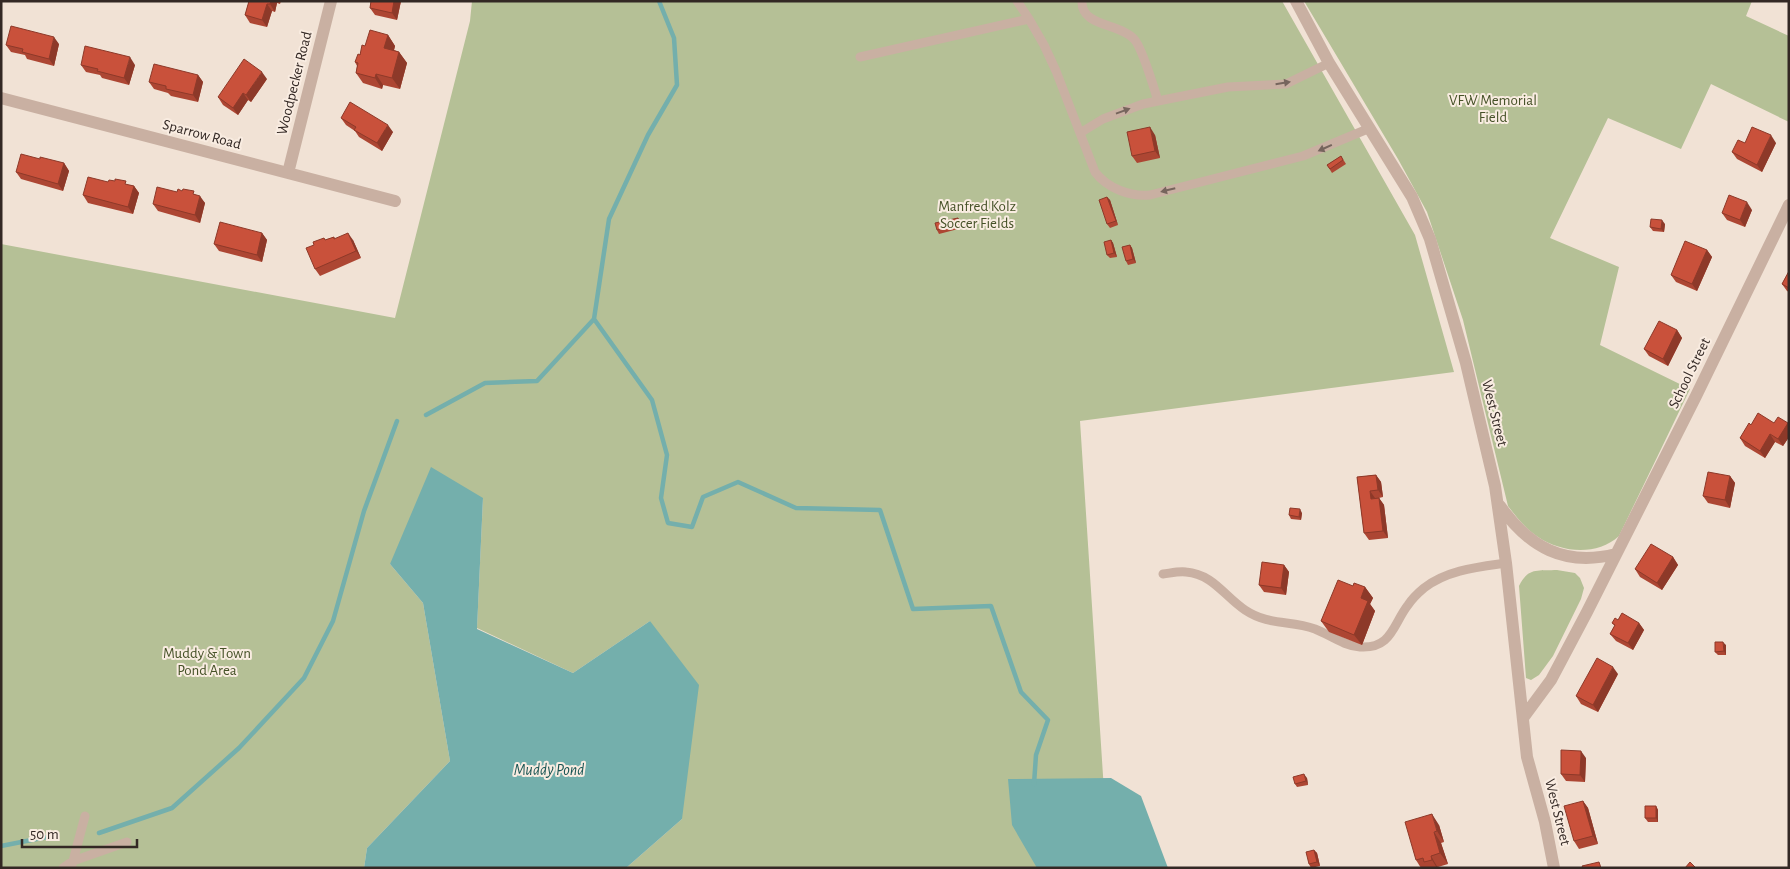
<svg xmlns="http://www.w3.org/2000/svg" width="1790" height="869" viewBox="0 0 1790 869" font-family="'Alegreya Sans',sans-serif">
<rect width="100%" height="100%" fill="#f1e2d5"/>
<path fill="#b5c096" d="M 472,1 L 1282,1 L 1415,235 L 1454,372 L 1080,421 L 1109,868 L 626,868 L 682,819 L 650,621 L 573,673 L 477,628 L 483,498 L 390,564 L 423,603 L 450,761 L 367,848 L 364,868 L 1,868 L 1,244 L 395,318 L 470,21 Z
M 1304,1 L 1752,1 L 1746,16 L 1789,36 L 1789,122 L 1711,84 L 1681,149 L 1608,118 L 1550,238 L 1619,267 L 1600,345 L 1690,389 L 1619,536 C 1597,556 1562,553 1538,537 C 1526,529 1517,518 1508,506 L 1463,320 L 1427,212 L 1398,159 Z
M 1557,570 L 1575,573 L 1580,578 L 1584,588 L 1581,599 L 1553,656 L 1539,675 L 1531,680 L 1526,678 L 1519,586 C 1528,567 1538,571 1557,570 Z"/>
<path fill="#74afac" d="M 431,467 L 483,498 L 477,629 L 573,673 L 650,621 L 699,685 L 682,819 L 626,868 L 364,868 L 367,848 L 450,761 L 423,603 L 390,564 Z
M 1111,778 L 1141,796 L 1168,868 L 1037,868 L 1012,825 L 1008,779 Z"/>
<g fill="none" stroke-linecap="round" stroke-linejoin="round">
<path stroke="#74afac" stroke-width="4.5" d="M 594,319 L 652,400 L 667,455 L 661,498 L 668,523 L 692,527 L 703,497 L 738,482 L 796,508 L 880,510 L 913,609 L 991,606 L 1021,692 L 1048,720 L 1036,755 L 1034,784
M 426,415 L 485,383 L 537,381 L 594,319 L 609,219 L 648,135 L 677,85 L 674,38 L 659,1
M 99,833 L 172,808 L 239,748 L 304,678 L 333,621 L 364,511 L 397,421
M 1,846 L 57,835"/>
<path stroke="#c9b0a2" stroke-width="9" d="M 1017,1 L 1029,19
M 1082,1 C 1081,27 1120,23 1134,39 C 1142,47 1154,88 1158,101
M 860,57 L 1029,19 L 1044,45 L 1056,71 L 1095,172 C 1107,188 1130,197 1150,195 L 1303,156 L 1370,128
M 1080,133 L 1103,119 L 1143,104 L 1228,87 L 1286,84 L 1329,63
M 1163,574 C 1171,573 1179,571 1186,572 C 1213,574 1225,597 1245,610 C 1269,626 1290,620 1315,629 C 1330,635 1344,646 1360,647 C 1392,649 1393,624 1408,605 C 1412,599 1418,593 1424,588 C 1447,570 1478,567 1506,563
M 72,865 L 85,816
M 63,868 L 73,861 L 127,842"/>
<path stroke="#c9b0a2" stroke-width="12" d="M 1,98 L 395,201
M 288,173 L 331,1"/>
<path stroke="#c9b0a2" stroke-width="12" d="M 1296,1 L 1329,63 L 1412,197 L 1430,239 L 1466,363 L 1495,486 L 1506,563 L 1527,757 L 1545,822 L 1554,868
M 1500,506 C 1529,547 1564,567 1616,554
M 1523,718 L 1551,680 L 1587,612 L 1696,396 L 1789,205"/>
</g>
<path fill="#ad4633" d="M 249,1 L 281,1 L 280,4 L 277,3 L 275,12 L 272,11 L 267,27 L 250,23 L 245,15 Z
M 371,1 L 401,1 L 397,20 L 375,15 L 370,8 Z
M 388,35 L 395,46 L 394,50 L 399,52 L 407,63 L 400,89 L 383,85 L 382,89 L 363,83 L 356,73 L 357,66 L 355,62 L 365,46 Z
M 59,44 L 54,66 L 27,59 L 25,55 L 11,52 L 6,45 Z
M 81,65 L 135,65 L 129,85 L 102,78 L 100,75 L 86,72 Z
M 198,75 L 203,82 L 198,102 L 171,96 L 168,93 L 154,89 L 149,82 Z
M 267,79 L 251,102 L 248,100 L 238,115 L 223,105 L 218,97 Z
M 341,118 L 393,132 L 382,151 L 359,137 L 355,131 L 346,125 Z
M 1155,135 L 1160,158 L 1137,163 L 1132,156 Z
M 1745,143 L 1776,143 L 1762,172 L 1737,159 L 1732,152 Z
M 1341,156 L 1346,164 L 1332,173 L 1327,165 Z
M 40,159 L 64,163 L 69,171 L 63,191 L 21,179 L 16,172 Z
M 108,182 L 128,185 L 134,186 L 139,193 L 133,214 L 88,203 L 83,195 Z
M 177,192 L 196,195 L 205,203 L 200,223 L 158,211 L 153,204 Z
M 1107,197 L 1110,200 L 1118,225 L 1110,228 L 1107,224 Z
M 1752,210 L 1745,227 L 1727,220 L 1722,213 Z
M 960,221 L 962,228 L 939,234 L 937,230 Z
M 1665,224 L 1664,232 L 1653,231 L 1650,227 Z
M 262,233 L 267,240 L 262,262 L 219,251 L 214,244 Z
M 334,237 L 335,239 L 353,240 L 361,258 L 320,276 L 315,269 L 314,245 L 324,238 L 325,240 Z
M 1111,240 L 1113,243 L 1117,257 L 1110,258 L 1107,255 Z
M 1130,245 L 1132,248 L 1136,263 L 1128,265 L 1126,261 Z
M 1707,250 L 1712,257 L 1697,291 L 1676,282 L 1671,275 Z
M 1789,271 L 1789,292 L 1787,291 L 1782,284 Z
M 1677,330 L 1682,338 L 1668,366 L 1649,356 L 1644,349 Z
M 1788,423 L 1789,424 L 1789,437 L 1783,446 L 1775,442 L 1765,458 L 1745,446 L 1740,438 L 1751,425 Z
M 1376,475 L 1381,482 L 1383,497 L 1379,498 L 1384,505 L 1388,538 L 1369,540 L 1364,533 L 1357,477 Z
M 1730,476 L 1735,483 L 1730,508 L 1708,503 L 1703,496 Z
M 1302,513 L 1301,520 L 1291,519 L 1289,515 Z
M 1673,557 L 1678,565 L 1662,590 L 1640,577 L 1635,569 Z
M 1284,565 L 1289,572 L 1286,595 L 1264,592 L 1259,585 Z
M 1353,586 L 1365,587 L 1373,598 L 1370,604 L 1375,611 L 1362,645 L 1329,632 L 1321,621 Z
M 1618,620 L 1639,623 L 1644,630 L 1633,650 L 1616,641 L 1610,634 L 1615,626 L 1612,623 Z
M 1726,645 L 1726,655 L 1718,655 L 1715,652 Z
M 1618,674 L 1598,712 L 1581,704 L 1576,696 Z
M 1586,758 L 1585,782 L 1566,781 L 1561,774 Z
M 1307,778 L 1308,785 L 1297,787 L 1295,784 Z
M 1583,801 L 1588,808 L 1598,844 L 1579,849 L 1574,841 Z
M 1656,806 L 1658,810 L 1658,822 L 1648,822 L 1645,818 Z
M 1439,825 L 1444,842 L 1441,843 L 1448,864 L 1438,867 L 1438,868 L 1421,868 L 1416,860 Z
M 1314,850 L 1317,853 L 1320,866 L 1311,868 L 1309,864 Z"/>
<path fill="#8d3929" d="M 271,1 L 276,1 L 277,3 L 275,12 L 270,4 Z
M 394,1 L 401,1 L 397,20 L 392,13 Z
M 267,4 L 272,11 L 267,27 L 262,20 Z
M 388,35 L 395,46 L 392,58 L 384,48 Z
M 54,37 L 59,44 L 54,66 L 49,59 Z
M 399,52 L 407,63 L 400,89 L 392,78 Z
M 130,57 L 135,65 L 129,85 L 124,78 Z
M 262,72 L 267,79 L 251,102 L 246,95 Z
M 376,74 L 383,85 L 382,89 L 375,78 Z
M 198,75 L 203,82 L 198,102 L 193,95 Z
M 243,93 L 248,100 L 238,115 L 233,108 Z
M 388,125 L 393,132 L 382,151 L 377,143 Z
M 1150,127 L 1155,135 L 1160,158 L 1155,151 Z
M 1771,135 L 1776,143 L 1762,172 L 1757,165 Z
M 64,163 L 69,171 L 63,191 L 58,184 Z
M 134,186 L 139,193 L 133,214 L 128,207 Z
M 200,196 L 205,203 L 200,223 L 195,215 Z
M 1107,197 L 1110,200 L 1118,225 L 1116,221 Z
M 1747,202 L 1752,210 L 1745,227 L 1740,220 Z
M 958,218 L 960,221 L 962,228 L 959,224 Z
M 1662,220 L 1665,224 L 1664,232 L 1661,229 Z
M 262,233 L 267,240 L 262,262 L 257,255 Z
M 348,233 L 353,240 L 361,258 L 356,251 Z
M 1111,240 L 1113,243 L 1117,257 L 1114,253 Z
M 1130,245 L 1132,248 L 1136,263 L 1133,259 Z
M 1707,250 L 1712,257 L 1697,291 L 1692,284 Z
M 1677,330 L 1682,338 L 1668,366 L 1663,359 Z
M 1788,423 L 1789,424 L 1789,437 L 1783,446 L 1778,439 Z
M 1770,434 L 1775,442 L 1765,458 L 1760,451 Z
M 1376,475 L 1381,482 L 1383,497 L 1378,490 Z
M 1730,476 L 1735,483 L 1730,508 L 1725,500 Z
M 1370,491 L 1375,498 L 1371,499 Z
M 1379,498 L 1384,505 L 1388,538 L 1383,531 Z
M 1300,509 L 1302,513 L 1301,520 L 1299,517 Z
M 1673,557 L 1678,565 L 1662,590 L 1657,583 Z
M 1284,565 L 1289,572 L 1286,595 L 1281,588 Z
M 1365,587 L 1373,598 L 1370,604 L 1375,611 L 1362,645 L 1354,635 L 1361,598 Z
M 1639,623 L 1644,630 L 1633,650 L 1628,643 Z
M 1723,642 L 1726,645 L 1726,655 L 1724,651 Z
M 1613,667 L 1618,674 L 1598,712 L 1593,705 Z
M 1581,751 L 1586,758 L 1585,782 L 1580,775 Z
M 1304,774 L 1307,778 L 1308,785 L 1306,781 Z
M 1583,801 L 1588,808 L 1598,844 L 1593,836 Z
M 1656,806 L 1658,810 L 1658,822 L 1656,818 Z
M 1432,814 L 1439,825 L 1444,842 L 1437,831 Z
M 1434,832 L 1441,843 L 1448,864 L 1440,853 Z
M 1314,850 L 1317,853 L 1320,866 L 1317,862 Z
M 1431,856 L 1438,868 L 1437,868 L 1432,860 Z"/>
<path fill="#c9513b" stroke="#8d3929" d="M 249,1 L 271,1 L 270,4 L 267,4 L 262,20 L 245,15 Z
M 371,1 L 394,1 L 392,13 L 370,8 Z
M 11,26 L 54,37 L 49,59 L 22,52 L 23,49 L 6,45 Z
M 370,30 L 388,35 L 384,48 L 399,52 L 392,78 L 376,74 L 375,78 L 356,73 L 358,63 L 355,62 L 358,54 L 360,55 L 362,45 L 365,46 Z
M 85,46 L 130,57 L 124,78 L 97,71 L 98,69 L 81,65 Z
M 244,59 L 262,72 L 246,95 L 243,93 L 233,108 L 218,97 Z
M 154,64 L 198,75 L 193,95 L 166,89 L 166,86 L 149,82 Z
M 350,102 L 388,125 L 377,143 L 354,130 L 356,127 L 341,118 Z
M 1150,127 L 1155,151 L 1132,156 L 1127,132 Z
M 1752,127 L 1771,135 L 1757,165 L 1732,152 L 1738,140 L 1745,143 Z
M 21,154 L 40,159 L 40,157 L 64,163 L 58,184 L 16,172 Z
M 1341,156 L 1343,160 L 1330,169 L 1327,165 Z
M 88,177 L 108,182 L 109,180 L 115,181 L 115,179 L 126,181 L 125,184 L 134,186 L 128,207 L 83,195 Z
M 157,187 L 177,192 L 178,189 L 182,191 L 183,189 L 194,191 L 193,194 L 200,196 L 195,215 L 153,204 Z
M 1729,195 L 1747,202 L 1740,220 L 1722,213 Z
M 1107,197 L 1116,221 L 1107,224 L 1099,200 Z
M 958,218 L 959,224 L 937,230 L 935,223 Z
M 1651,219 L 1662,220 L 1661,229 L 1650,227 Z
M 220,222 L 262,233 L 257,255 L 214,244 Z
M 348,233 L 356,251 L 315,269 L 306,248 L 314,245 L 313,242 L 324,238 L 325,240 L 334,237 L 334,239 Z
M 1111,240 L 1114,253 L 1107,255 L 1104,242 Z
M 1685,241 L 1707,250 L 1692,284 L 1671,275 Z
M 1130,245 L 1133,259 L 1126,261 L 1122,247 Z
M 1789,271 L 1789,288 L 1782,284 Z
M 1659,321 L 1677,330 L 1663,359 L 1644,349 Z
M 1758,413 L 1774,423 L 1778,417 L 1788,423 L 1778,439 L 1770,434 L 1760,451 L 1740,438 L 1749,423 L 1751,425 Z
M 1708,472 L 1730,476 L 1725,500 L 1703,496 Z
M 1376,475 L 1378,490 L 1370,491 L 1371,499 L 1379,498 L 1383,531 L 1364,533 L 1357,477 Z
M 1290,508 L 1300,509 L 1299,517 L 1289,515 Z
M 1651,544 L 1673,557 L 1657,583 L 1635,569 Z
M 1262,562 L 1284,565 L 1281,588 L 1259,585 Z
M 1338,580 L 1353,586 L 1354,583 L 1365,587 L 1361,598 L 1368,601 L 1354,635 L 1321,621 Z
M 1622,613 L 1639,623 L 1628,643 L 1610,634 L 1615,625 L 1612,623 L 1615,618 L 1618,620 Z
M 1715,642 L 1723,642 L 1724,651 L 1715,652 Z
M 1597,658 L 1613,667 L 1593,705 L 1576,696 Z
M 1561,750 L 1581,751 L 1580,775 L 1561,774 Z
M 1304,774 L 1306,781 L 1295,784 L 1293,777 Z
M 1583,801 L 1593,836 L 1574,841 L 1564,806 Z
M 1645,806 L 1656,806 L 1656,818 L 1645,818 Z
M 1432,814 L 1437,831 L 1434,832 L 1440,853 L 1431,856 L 1432,860 L 1424,862 L 1423,858 L 1416,860 L 1405,822 Z
M 1314,850 L 1317,862 L 1309,864 L 1306,852 Z
M 1599,862 L 1601,868 L 1583,868 L 1582,866 Z
M 1690,862 L 1696,868 L 1685,868 Z"/>
<defs><path id="oneway-solid" d="M-6-.8H1V-3.2L6.5 0L1 3.2V.8H-6Z" transform="scale(1.25)"/></defs>
<g fill="#76655d">
<use href="#oneway-solid" transform="translate(1283 83) rotate(-9)"/>
<use href="#oneway-solid" transform="translate(1123 111) rotate(-20)"/>
<use href="#oneway-solid" transform="translate(1325 148) rotate(156)"/>
<use href="#oneway-solid" transform="translate(1168 190) rotate(166)"/>
</g>
<g text-anchor="middle" stroke-width="4" stroke-linejoin="round" paint-order="stroke">
<g font-size="15" fill="#332824" stroke="#f9ece1">
<text transform="translate(294 83) rotate(-76)" y="5">Woodpecker Road</text>
<text transform="translate(202 134) rotate(15)" y="5">Sparrow Road</text>
<text transform="translate(1689 373) rotate(-64)" y="5">School Street</text>
<text transform="translate(1495 413) rotate(76)" y="5">West Street</text>
<text transform="translate(1558 812) rotate(76)" y="5">West Street</text>
</g>
<g font-size="15" fill="#465228" stroke="#f9ece1">
<text x="1493" y="105">VFW Memorial<tspan x="1493" dy="17">Field</tspan></text>
<text x="977" y="211">Manfred Kolz<tspan x="977" dy="17">Soccer Fields</tspan></text>
<text x="207" y="658">Muddy &amp; Town<tspan x="207" dy="17">Pond Area</tspan></text>
</g>
<g font-size="16" font-style="italic" fill="#195554" stroke="#f9ece1">
<text x="549" y="775">Muddy Pond</text>
</g>
</g>
<rect width="1790" height="869" fill="none" stroke="#332824" stroke-width="5"/>
<path d="M22 839v8h115v-8" fill="none" stroke="#332824" stroke-width="2.5"/>
<text x="30" y="839" font-size="15" fill="#332824" stroke="#f9ece1" stroke-width="4" paint-order="stroke">50 m</text>
</svg>
